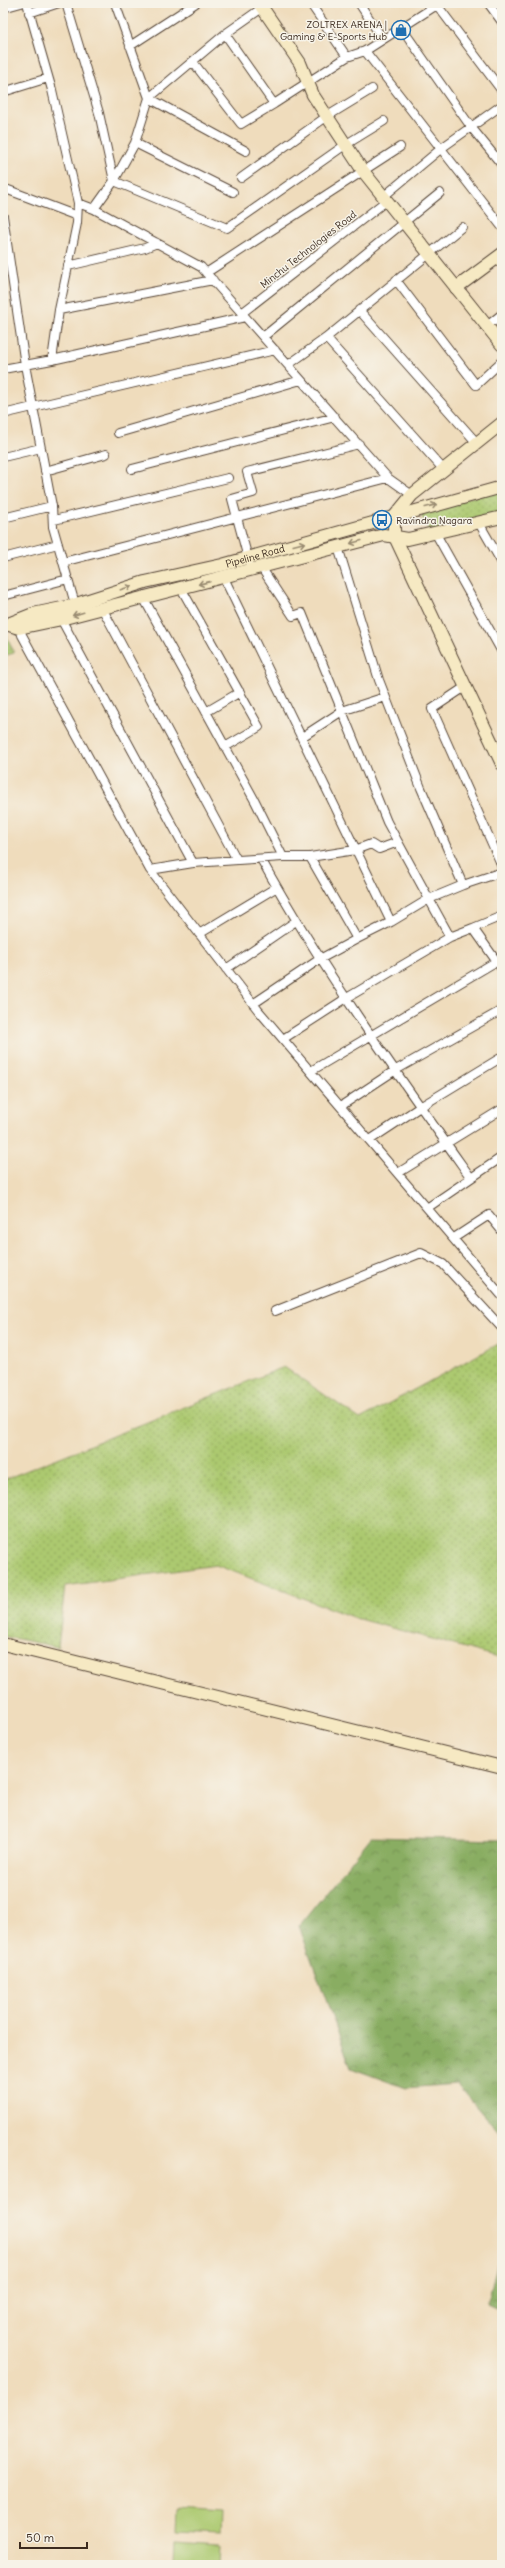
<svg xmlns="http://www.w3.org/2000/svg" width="505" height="2568" viewBox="0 0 505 2568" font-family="Delius,sans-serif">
<defs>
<pattern id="green-dots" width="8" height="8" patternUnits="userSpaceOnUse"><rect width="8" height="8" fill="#acc970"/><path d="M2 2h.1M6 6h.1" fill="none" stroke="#8da35b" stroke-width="1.8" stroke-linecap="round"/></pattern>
<pattern id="forest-crowns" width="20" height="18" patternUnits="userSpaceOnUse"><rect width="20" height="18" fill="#89ad62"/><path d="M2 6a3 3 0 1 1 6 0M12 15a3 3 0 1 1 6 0" fill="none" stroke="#718d50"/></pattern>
</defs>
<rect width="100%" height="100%" fill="#f7f3e8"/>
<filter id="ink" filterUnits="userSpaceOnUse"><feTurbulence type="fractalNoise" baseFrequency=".025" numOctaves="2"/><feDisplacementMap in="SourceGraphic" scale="8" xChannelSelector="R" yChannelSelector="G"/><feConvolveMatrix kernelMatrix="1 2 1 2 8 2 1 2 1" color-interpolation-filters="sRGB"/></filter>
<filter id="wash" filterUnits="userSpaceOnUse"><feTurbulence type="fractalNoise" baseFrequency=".012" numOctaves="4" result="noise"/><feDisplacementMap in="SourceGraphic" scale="16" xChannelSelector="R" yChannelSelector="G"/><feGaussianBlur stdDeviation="0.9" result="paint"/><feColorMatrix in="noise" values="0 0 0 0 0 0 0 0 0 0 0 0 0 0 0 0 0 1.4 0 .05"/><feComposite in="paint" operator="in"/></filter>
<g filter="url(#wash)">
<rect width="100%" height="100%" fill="#efdcbc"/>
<path fill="url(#green-dots)" stroke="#747a47" d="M 502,489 L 502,514 L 430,533 L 419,511 Z
M 3,628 L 14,653 L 3,656 Z
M 502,1342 L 502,1658 L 355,1618 L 216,1565 L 65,1586 L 58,1647 L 3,1636 L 3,1480 L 284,1367 L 360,1419 Z"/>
<path fill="url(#forest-crowns)" stroke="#626c40" d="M 371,1837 L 502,1840 L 502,2135 L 457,2084 L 405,2088 L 351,2068 L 299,1926 Z
M 502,2247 L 502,2311 L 487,2304 Z"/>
<path fill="#acc970" stroke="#747a47" d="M 177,2511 L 222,2514 L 221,2537 L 176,2535 Z
M 175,2545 L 220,2548 L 219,2565 L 174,2565 Z"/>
</g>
<g filter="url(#ink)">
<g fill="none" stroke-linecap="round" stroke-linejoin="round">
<defs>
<path id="street" d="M 27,3 L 52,90 L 78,203
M 66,3 L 99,113 L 114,181
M 310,3 L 347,57
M 359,3 L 382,38
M 488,3 L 502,22
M 437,5 L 502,91
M 3,8 L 21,3
M 29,13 L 59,3
M 401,27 L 471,127 L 502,165
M 225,34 L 274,104 L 347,57 L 365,51 L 440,3
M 130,46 L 196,3
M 365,51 L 502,227
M 193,62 L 241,124 L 274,104
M 3,92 L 48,78
M 135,143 L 233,192
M 246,151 L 149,98 L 225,34 L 262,8
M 241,178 L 326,117 L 372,89
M 114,181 L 135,143 L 149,98 L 115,3
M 3,188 L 77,216
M 383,197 L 443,147 L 502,105
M 94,209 L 114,181 L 227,228 L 345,145 L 384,121
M 3,216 L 25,365 L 52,506 L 53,527 L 75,604
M 68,266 L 145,248 L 157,243
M 206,273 L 400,147
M 396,280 L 476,385 L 502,361
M 59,310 L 213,280
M 359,310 L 476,442
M 242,313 L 386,201
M 487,326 L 502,314
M 263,337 L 440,193
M 326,338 L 443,469
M 52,360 L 245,317
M 288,365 L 326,338 L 462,227
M 3,369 L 52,360 L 59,310 L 77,223 L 78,203 L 94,209 L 201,267 L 388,478 L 412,495
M 3,414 L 275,350
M 118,433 L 301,380
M 3,457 L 41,448
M 132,469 L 335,417
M 45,471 L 106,454
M 3,518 L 52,506
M 54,520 L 228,478
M 479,523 L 502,563
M 436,534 L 502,652
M 338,547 L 379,680 L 421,788 L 463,885 L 502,872
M 3,558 L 58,544
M 63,562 L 388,478
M 249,562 L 232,499 L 253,493 L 247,472 L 359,444
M 261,567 L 293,616 L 302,613 L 342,711 L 302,737
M 224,578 L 391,922 L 429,899 L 450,937 L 473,928 L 502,969
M 181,588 L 259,727 L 225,747
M 3,596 L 68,579
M 143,597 L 255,801 L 283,857 L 310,857 L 357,939 L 391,922
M 102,608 L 237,860
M 61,619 L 193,863
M 19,623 L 22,635 L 150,870 L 193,863 L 283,857
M 465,687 L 432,709 L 502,866
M 385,697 L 342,711 L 387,822 L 429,899 L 463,885
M 206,712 L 240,692
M 310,857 L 355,850 L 371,844 L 379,849 L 398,842
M 261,859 C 323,971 397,1074 471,1178 L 427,1208 L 502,1296
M 150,870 L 258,1010 L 427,1208
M 473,928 L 502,916
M 199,934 L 277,887
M 226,969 L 296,921
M 253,1004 L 320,959 L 357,939
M 283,1039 L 345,999 L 450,937
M 311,1071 L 502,958
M 341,1106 L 394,1071 L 502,1010
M 370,1140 L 420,1107 L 502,1057
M 398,1173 L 502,1109
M 471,1178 L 502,1157
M 454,1238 L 489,1215 L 502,1231
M 275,1311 L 421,1253 L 443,1264 L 502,1328"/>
<g id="secondary">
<path d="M 259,3 L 300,63 L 313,95 L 363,171 L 502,345"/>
<path d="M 456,288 L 502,254"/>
<path d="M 502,423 L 412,495 L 394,517 L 394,535 L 502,764"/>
<path d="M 9,625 L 19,628 L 57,620 L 384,535 L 408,539 L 502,517"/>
<path id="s1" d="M 3,626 L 33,614 L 67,607 L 145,582 L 222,565 L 502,487"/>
<path d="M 3,1644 L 502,1767"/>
</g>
</defs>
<use href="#street" stroke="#564536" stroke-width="10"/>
<use href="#secondary" stroke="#564536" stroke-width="14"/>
<use href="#street" stroke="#fff" stroke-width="8"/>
<use href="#secondary" stroke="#f6e9c3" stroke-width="12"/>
</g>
<defs><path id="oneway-shaft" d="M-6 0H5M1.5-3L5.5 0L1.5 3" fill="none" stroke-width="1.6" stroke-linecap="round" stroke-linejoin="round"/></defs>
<g stroke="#988a70">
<use href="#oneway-shaft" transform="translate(431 506) rotate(-15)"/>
<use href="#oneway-shaft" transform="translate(356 542) rotate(165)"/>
<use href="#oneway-shaft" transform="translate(299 544) rotate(-14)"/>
<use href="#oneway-shaft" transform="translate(204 583) rotate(167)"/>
<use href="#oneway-shaft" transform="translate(126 588) rotate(-18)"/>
<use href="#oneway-shaft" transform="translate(78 614) rotate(164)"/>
</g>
</g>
<defs>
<symbol id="shop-ring" viewBox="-11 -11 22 22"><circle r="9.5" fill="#f7f3e8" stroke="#1f6fb2" stroke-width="1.5"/><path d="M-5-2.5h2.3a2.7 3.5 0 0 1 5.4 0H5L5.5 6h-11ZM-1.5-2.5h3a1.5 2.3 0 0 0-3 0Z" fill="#1f6fb2"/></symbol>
<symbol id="bus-ring" viewBox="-11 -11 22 22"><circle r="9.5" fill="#f7f3e8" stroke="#1f6fb2" stroke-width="1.5"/><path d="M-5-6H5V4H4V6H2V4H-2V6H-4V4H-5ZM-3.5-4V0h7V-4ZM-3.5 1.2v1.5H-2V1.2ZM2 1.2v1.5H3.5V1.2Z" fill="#1f6fb2"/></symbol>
</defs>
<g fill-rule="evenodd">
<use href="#shop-ring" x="390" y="19" width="22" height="22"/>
<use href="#bus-ring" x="371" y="509" width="22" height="22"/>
</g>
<g text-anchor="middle" stroke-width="3" stroke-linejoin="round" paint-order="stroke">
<g font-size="10" fill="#3b2a1e" stroke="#f7f3e8" text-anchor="end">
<text x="387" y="28">ZOLTREX ARENA |<tspan x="387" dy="12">Gaming &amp; E-Sports Hub</tspan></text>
<text x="396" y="524" text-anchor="start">Ravindra Nagara</text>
</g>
<g font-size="10" fill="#3b2a1e" stroke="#f7f3e8">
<text transform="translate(308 249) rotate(-38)" y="4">Minchu Technologies Road</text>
<text dy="4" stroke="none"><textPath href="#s1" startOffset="262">Pipeline Road</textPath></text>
</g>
</g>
<rect width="505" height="2568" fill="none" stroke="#f7f3e8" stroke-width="16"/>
<path d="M20 2542v6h67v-6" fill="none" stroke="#3b2a1e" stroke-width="2"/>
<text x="26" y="2542" font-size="12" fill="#3b2a1e" stroke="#f7f3e8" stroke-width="3" paint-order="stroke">50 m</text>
</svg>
